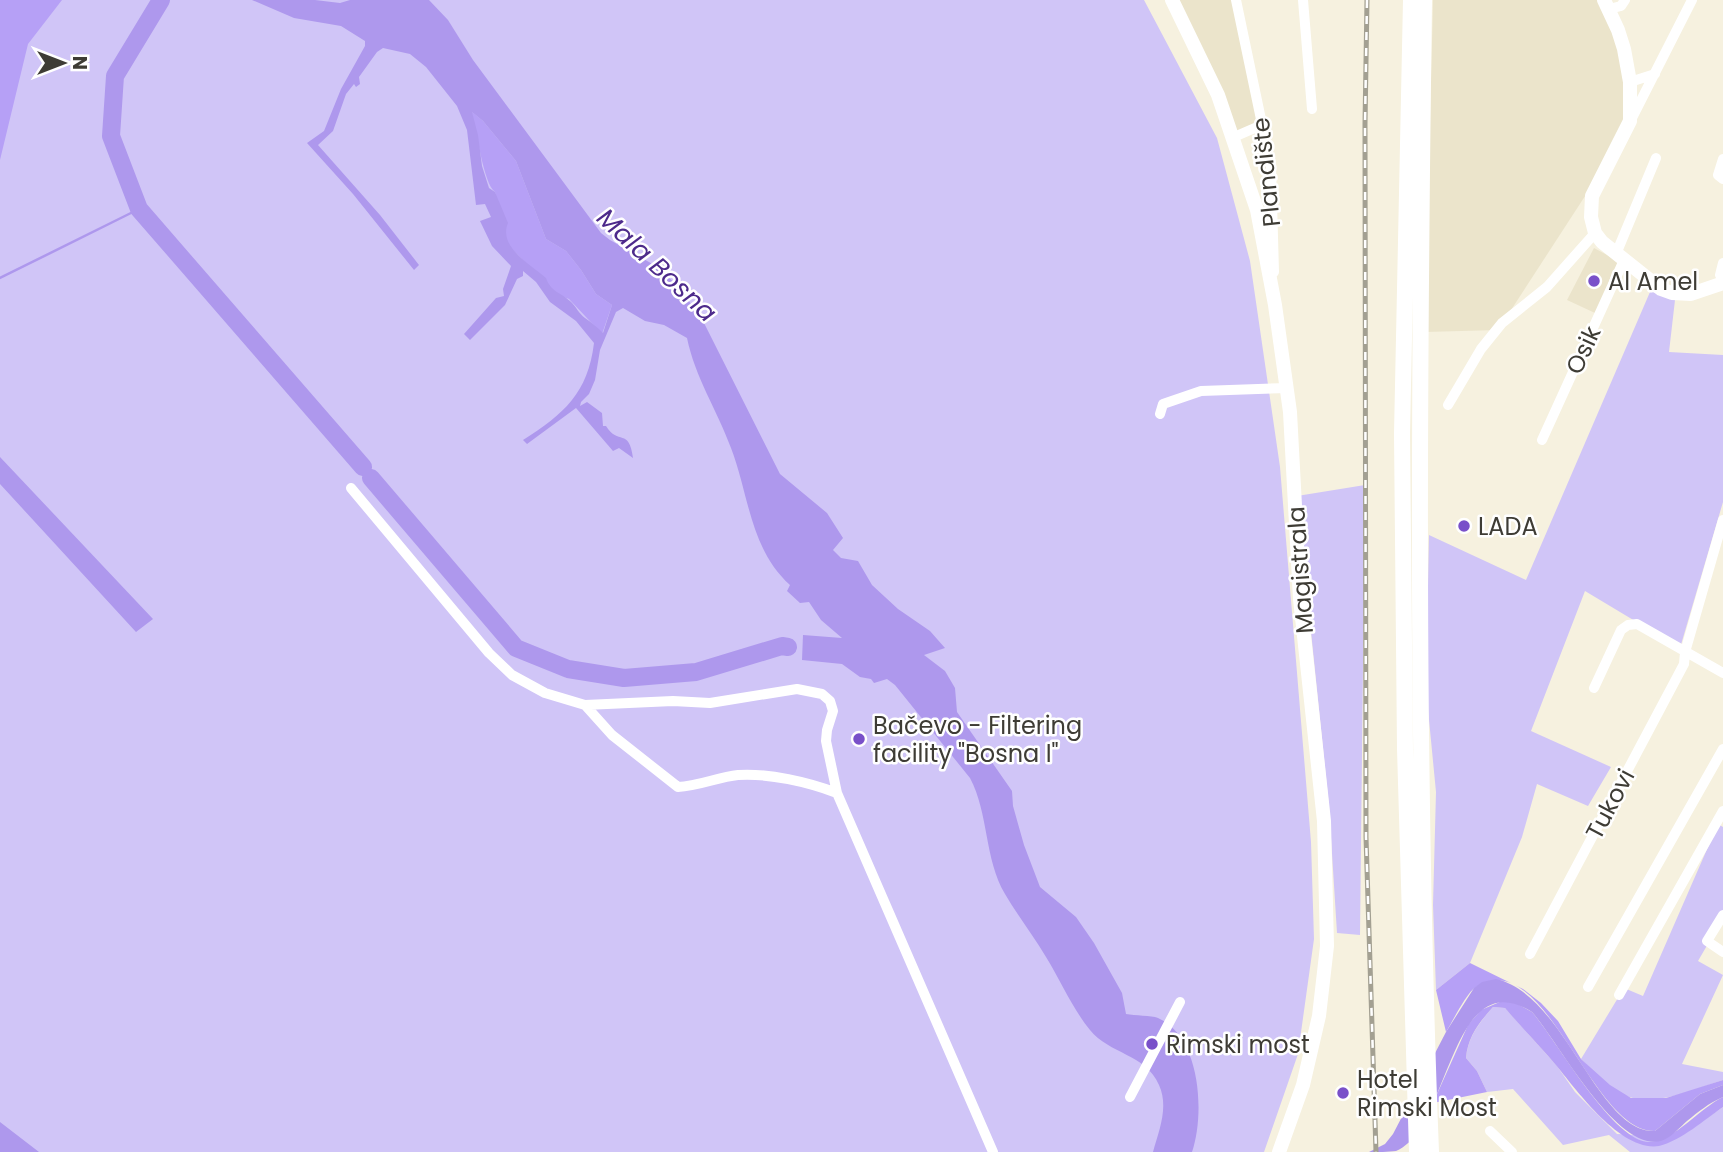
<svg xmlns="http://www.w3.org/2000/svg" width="1723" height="1152" viewBox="0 0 1723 1152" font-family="Poppins,sans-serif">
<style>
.built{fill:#ebe4cb}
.green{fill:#d0c5f7}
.forest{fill:#b6a0f6}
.water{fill:#ae98ed;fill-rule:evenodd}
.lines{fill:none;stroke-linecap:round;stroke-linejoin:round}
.stream{stroke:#ae98ed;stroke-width:2.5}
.river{stroke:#ae98ed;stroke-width:18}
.minor{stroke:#fff;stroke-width:10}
.secondary{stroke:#fff;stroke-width:14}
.trunk{stroke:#fff;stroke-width:16}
.rail-casing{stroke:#a3a092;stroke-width:5}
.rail{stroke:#fff;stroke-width:2.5;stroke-dasharray:8;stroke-linecap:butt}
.poi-dot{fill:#7950c9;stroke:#fff;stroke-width:2.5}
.labels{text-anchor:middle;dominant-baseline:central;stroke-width:5;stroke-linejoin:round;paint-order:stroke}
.street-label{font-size:24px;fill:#3e3c35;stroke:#fff}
.poi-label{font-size:24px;fill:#3e3c35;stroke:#fff;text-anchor:start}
.water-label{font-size:26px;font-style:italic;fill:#4d2a8b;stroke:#fff}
</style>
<rect width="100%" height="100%" fill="#f6f1df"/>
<path class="built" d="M1170 0H1232L1259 123 1228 138 1218 95Z
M1433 0H1602L1615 24 1627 107 1615 150 1498 330 1425 332Z
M1594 248 1620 262 1595 313 1567 300Z"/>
<path class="green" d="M0 0H1144L1217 138 1250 261 1280 467 1311 842 1314 939 1298 1054 1264 1152H0Z
M1653 285 1675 300 1669 352 1723 355V502L1680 648 1585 591 1531 731 1611 767 1588 806 1537 784 1522 837 1470 963 1436 990 1433 905 1436 792 1426 689 1429 535 1526 580Z
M1365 485 1360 935 1337 933 1329 806 1297 496Z
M1718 824 1723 827V918L1698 961 1723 975 1682 1064 1723 1072V1080C1695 1089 1663 1104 1633 1098 1613 1094 1595 1072 1581 1059L1624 988 1643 996Z
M1493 1007 1505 1008 1557 1066 1575 1092 1617 1134 1679 1137 1723 1107V1152H1630L1609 1135 1563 1145 1513 1089 1487 1092 1477 1071 1466 1058C1468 1037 1479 1023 1493 1007Z"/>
<path class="forest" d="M0 0H62L28 44 0 160Z
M471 111 483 121 516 161 546 239 566 251 581 270 596 294 612 305 602 334 569 299 558 295 507 244 495 192C483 183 477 129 471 111Z
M1470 963 1523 989 1541 1003 1558 1021 1581 1059 1610 1085 1631 1098H1666L1723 1080V1085L1700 1094 1655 1131C1591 1133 1545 942 1476 987 1466 993 1453 1021 1446 1032L1436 990Z
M1502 1001 1516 1003 1532 1012C1556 1039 1613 1143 1650 1142 1674 1141 1700 1108 1723 1097V1107C1704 1120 1682 1140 1659 1146 1620 1152 1576 1089 1555 1064 1539 1045 1521 1027 1505 1008L1493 1007C1479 1023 1468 1036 1466 1058L1477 1071 1487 1092 1433 1103 1468 1025 1481 1010Z"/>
<path class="water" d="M252 0H315L340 3 350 0H429L448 20 473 60 601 233 610 240 656 266 679 287 703 321 780 474 827 513 843 538 833 550 841 558 858 561 872 585 898 609 930 631 945 648 924 655 945 671 955 688 957 712 1012 791 1013 806 1024 845 1040 887 1076 917 1094 943 1122 993 1126 1014C1135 1016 1151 1015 1158 1018 1201 1037 1205 1114 1192 1152H1153C1159 1130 1169 1107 1159 1085 1146 1054 1109 1054 1090 1030 1072 1008 1061 981 1046 957 1033 935 1018 916 1005 894 984 858 989 814 970 778L895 685 887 679 874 683 871 679 860 677 842 664 802 660 803 635 842 638 821 620 809 602 800 603 787 591 790 585C750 549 749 495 731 448 717 410 695 377 687 338L664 325 645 321 623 308 616 312 600 350 595 380 589 394 581 402 580 406 587 402 602 413 603 426H606C618 446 629 427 633 458L619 448 613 451 576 408 527 444 523 440C564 414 588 393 594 343L576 321 550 302 536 282 523 271V276L517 279 505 305 470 340 464 334 496 298 504 296 503 289 511 266 492 246 480 221 491 217 485 204 476 205 467 130 457 106 426 67 410 54 383 48 377 52 359 77 360 84 356 87 354 84 346 94 333 131 318 145 380 215 419 265 414 270 353 194 307 143 324 131 341 89 365 46V41L341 26 294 18ZM472 112 483 121 516 161 546 239 566 251 581 270 596 294 612 305 603 333C597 327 592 323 585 318 579 314 576 306 570 301 560 292 551 292 546 278 530 264 498 247 508 223L495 192 489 188 482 166 478 135Z
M0 457 153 619 136 632 0 484Z
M1496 979C1565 994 1598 1134 1655 1131L1700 1094 1723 1085V1097C1709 1103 1698 1112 1687 1121 1679 1128 1671 1138 1661 1141 1616 1152 1558 1041 1532 1012 1450 960 1450 1130 1396 1151 1389 1152 1377 1152 1369 1152L1385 1144 1393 1134 1446 1032 1474 988 1482 982Z
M0 1122 39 1152H0Z"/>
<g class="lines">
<path class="stream" d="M0 278 139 209"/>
<path class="river" d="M161 0 115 76 111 136 139 209 363 467
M371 478 516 648 568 669 624 678 696 672 782 646 788 647"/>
<path class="minor" d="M1236 0 1271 167 1274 272
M1303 0 1312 109
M1609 9 1621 6 1625 0
M1630 82 1655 74
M1632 118 1692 0
M1234 137 1264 124
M1723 159 1718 175 1723 179
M1616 254 1656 158
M1723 263 1720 275 1723 280
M1448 405 1481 349 1502 323 1547 287 1595 233
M1160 414 1163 404 1201 391 1287 388
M1542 440 1624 260
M351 488 489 653 512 675 545 693 585 705 673 701 710 703 797 689 822 694 830 701 833 711 827 730 826 741 837 793 993 1152
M1594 688 1621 630 1628 625 1637 624 1723 673
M585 705 612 735 678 787C699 786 718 777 738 775 769 773 808 782 837 793
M1723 915 1707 941 1723 952
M1530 954 1684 664 1685 652 1723 520
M1588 987 1723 749
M1619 995 1723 811
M1130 1097 1180 1002
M1490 1131 1512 1152"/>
<path class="secondary" d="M1172 0 1218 95 1257 210 1275 305 1290 412 1300 599 1324 821 1327 946 1319 1016 1303 1085 1279 1152
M1604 0 1618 30 1624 49 1630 82V121L1592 196 1591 217 1595 233 1602 242 1661 289 1672 293 1691 294 1723 283"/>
<path class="trunk" d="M1411 0 1402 434 1405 749 1417 1152
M1424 0C1419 384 1416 768 1431 1152"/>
<defs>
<path id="rail" d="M1367 0 1365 124 1366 837 1376 1152"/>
</defs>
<use href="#rail" class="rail-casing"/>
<use href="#rail" class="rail"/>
</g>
<g class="poi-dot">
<circle cx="1594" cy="281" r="7"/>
<circle cx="1464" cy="526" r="7"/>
<circle cx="859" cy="739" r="7"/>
<circle cx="1152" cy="1044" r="7"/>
<circle cx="1343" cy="1093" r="7"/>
</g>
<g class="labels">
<g class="street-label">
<text transform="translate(1266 172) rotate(-96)">Plandište</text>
<text transform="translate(1583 350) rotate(-65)">Osik</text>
<text transform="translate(1300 570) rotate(-94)">Magistrala</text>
<text transform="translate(1610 804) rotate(-62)">Tukovi</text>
</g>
<g class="poi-label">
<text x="1608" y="281">Al Amel</text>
<text x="1478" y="526">LADA</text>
<text x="873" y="725">Bačevo - Filtering<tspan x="873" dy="28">facility "Bosna I"</tspan></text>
<text x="1166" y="1044">Rimski most</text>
<text x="1357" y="1079">Hotel<tspan x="1357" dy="28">Rimski Most</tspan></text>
</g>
<g class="water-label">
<text transform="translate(657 265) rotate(43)">Mala Bosna</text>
</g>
</g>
<g transform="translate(63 63) rotate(90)" stroke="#ffffff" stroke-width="5" paint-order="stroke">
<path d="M0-5L12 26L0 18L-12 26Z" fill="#3e3c35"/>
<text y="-10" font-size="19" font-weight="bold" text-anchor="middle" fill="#3e3c35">N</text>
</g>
</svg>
